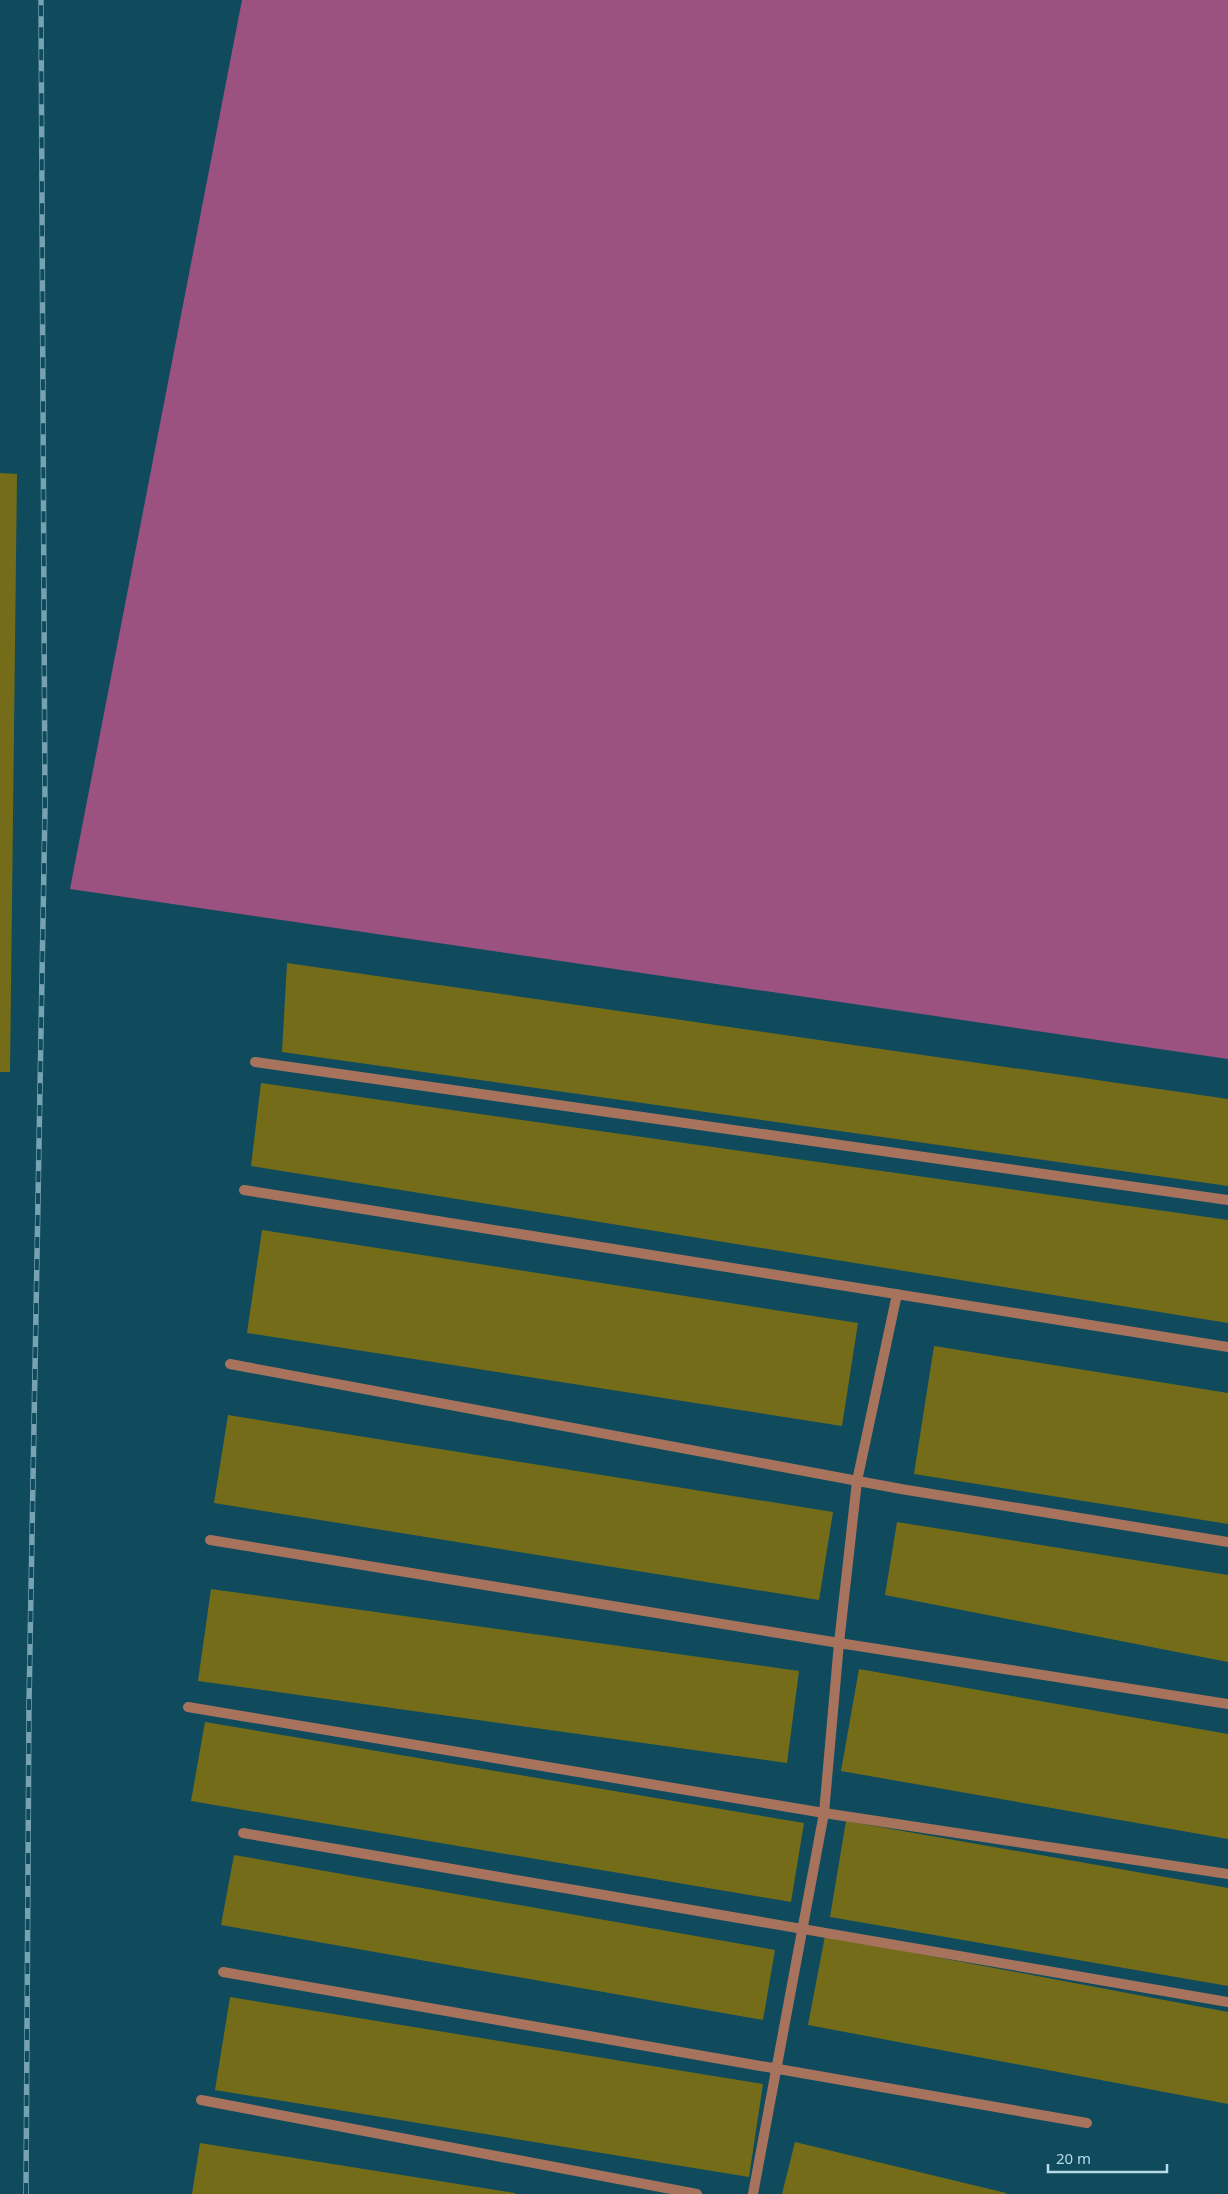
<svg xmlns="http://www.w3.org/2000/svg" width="1228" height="2194" viewBox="0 0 1228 2194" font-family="'Noto Sans',sans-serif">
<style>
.green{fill:#9c5281}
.building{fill:#746c19}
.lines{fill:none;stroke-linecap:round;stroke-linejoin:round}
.lane{stroke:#a8735d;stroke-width:10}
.rail-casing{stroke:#76a2b2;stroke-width:5.5}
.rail{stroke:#0f4b5d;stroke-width:4;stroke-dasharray:11;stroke-linecap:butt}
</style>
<rect width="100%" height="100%" fill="#0f4b5d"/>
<path class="green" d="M242 0H1228V1059L70 889Z"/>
<path class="building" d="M0 473 17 474 10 1072H0Z
M287 963 1228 1099V1186L282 1052Z
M261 1083 1228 1220V1323L251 1166Z
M262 1230 858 1323 842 1426 247 1333Z
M934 1346 1228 1393V1524L914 1474Z
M228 1415 833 1512 819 1600 214 1503Z
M897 1522 1228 1575V1662L885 1595Z
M211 1589 799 1671 787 1763 198 1681Z
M859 1669 1228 1734V1839L841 1771Z
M205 1722 804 1823 791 1902 191 1801Z
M846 1821 1228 1888V1986L830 1917Z
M234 1855 775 1950 763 2020 221 1925Z
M825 1936 1228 2012V2104L808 2025Z
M230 1997 763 2084 749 2177 215 2090Z
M795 2142 1006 2193V2194H782Z
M200 2143 515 2193V2194H192Z"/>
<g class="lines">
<path class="lane" d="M255 1062 1228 1200
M244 1190 1228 1347
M230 1364 901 1489 1228 1542
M210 1540 839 1643 1228 1704
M188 1707 824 1813 1228 1874
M243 1833 1228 2002
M223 1972 1087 2123
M201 2100 697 2194
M753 2194 824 1813 839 1643 857 1481 897 1294"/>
<defs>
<path id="rail" d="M26 2194 29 1704 45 809 41 0"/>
</defs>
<use href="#rail" class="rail-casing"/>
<use href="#rail" class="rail"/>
</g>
<path d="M1048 2164v8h119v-8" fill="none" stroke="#b8dae8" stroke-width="2.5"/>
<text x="1056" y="2164" font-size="15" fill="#b8dae8" stroke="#0f4b5d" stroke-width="4" paint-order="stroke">20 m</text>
</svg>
